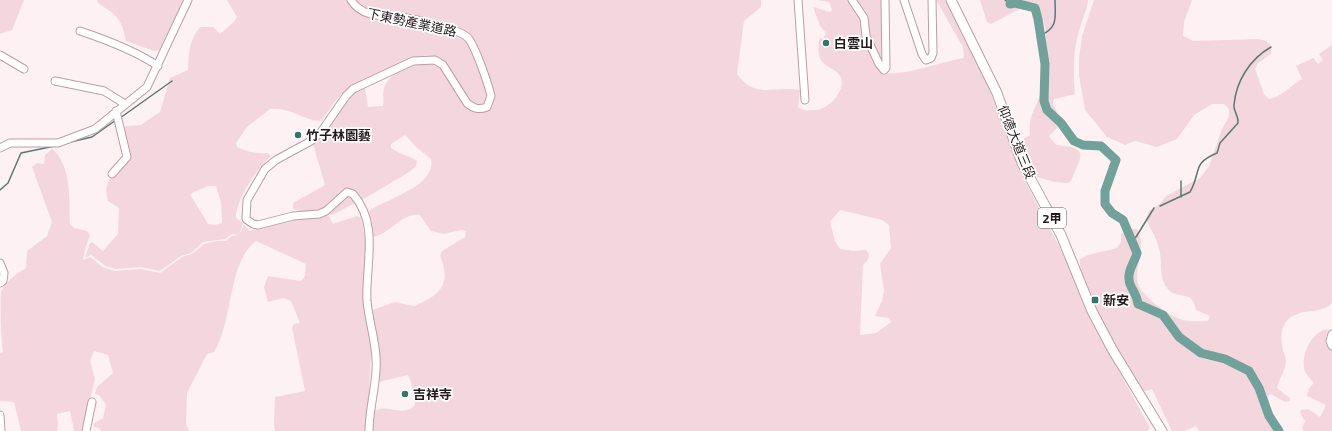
<svg xmlns="http://www.w3.org/2000/svg" width="1332" height="431" viewBox="0 0 1332 431" font-family="'Exo 2','Noto Sans TC',sans-serif">
<style>
.green{fill:#f4d7de;fill-rule:evenodd}
.lines{fill:none;stroke-linecap:round;stroke-linejoin:round}
.stream{stroke:#5a7974;stroke-width:1.5}
.river{stroke:#71a299;stroke-width:9}
.minor-casing{stroke:#bb9ea5;stroke-width:9}
.major-casing{stroke:#bb9ea5;stroke-width:11}
.minor{stroke:#fff;stroke-width:7}
.major{stroke:#fff;stroke-width:9}
.poi-dot{fill:#31766b;stroke:#fff;stroke-width:1.5}
.labels{text-anchor:middle;dominant-baseline:central;stroke-width:3.5;stroke-linejoin:round;paint-order:stroke}
.shield{fill:#fff;stroke:#665e60;stroke-width:1}
.shield-label{font-size:12px;font-weight:bold;fill:#24191c}
.street-label{font-size:13px;fill:#24191c;stroke:#fff}
.poi-label{font-size:13px;font-weight:bold;fill:#24191c;stroke:#fff;text-anchor:start}
</style>
<rect width="100%" height="100%" fill="#fdf1f4"/>
<path class="green" d="M0 0H24L12 30 0 34Z
M97 0H185L160 50 154 51 126 41C121 17 117 16 98 3Z
M227 0H349L359 12 383 20 398 19 462 36 468 41 490 98 486 105 475 107 469 102C463 91 450 64 440 59 420 48 402 66 385 73 370 79 357 81 344 92 335 99 328 112 321 121 303 121 291 107 270 109L247 127 236 143 237 147C247 152 258 154 268 153L271 157C258 165 235 202 236 218L243 223 239 235 244 225 250 231 266 225 322 214 329 216 333 224 357 216 361 218 365 239 371 353 367 431H275L274 424 275 397 305 391 292 328 294 324 300 323 291 301 283 298 268 302 264 287 268 276 301 281 305 276 306 264 256 241C227 263 234 320 214 352L207 354 187 393 186 424 189 431H101L99 428 94 427 93 424 103 418 106 405 99 395 95 394 97 387 113 373 108 355 94 351 90 361 95 379 91 395 87 431H74L70 411 57 414 58 423 57 431H21L14 402 0 401V353L3 352C1 341 0 301 1 292 6 281 16 274 26 268L27 251 47 236 52 222 32 167 37 163 44 164 45 155 52 149C72 165 69 201 70 224L74 228 87 231 90 235 85 249 83 260 90 257 104 268 115 271 141 269 160 273 182 257 192 254 204 244 217 241H226L232 236 239 235 232 234 225 239 203 242 191 253 181 256 160 271 141 267 115 269 106 266 91 255 85 258 90 243 92 242 103 251 118 234 119 208 108 201C102 179 115 174 129 158L123 130 126 126 141 125 160 112 170 78 188 70C189 54 189 38 201 27H213L220 34 233 23 237 17ZM208 186H216L221 202 222 223 215 225 208 224 191 196 192 193Z
M353 0H761V7L744 21 737 74C756 100 773 85 800 90L798 107C803 112 810 110 816 110 828 110 848 89 840 76 836 69 825 67 821 60 817 54 819 45 819 38L823 39 826 33 820 26 813 7 830 12 832 10 829 2 817 0H881L882 72C900 78 943 61 964 58L963 47 936 0H947L981 68 1024 179 1074 275 1096 329 1150 428 1148 431H373V415L375 411C388 403 403 418 415 405L411 382 408 375 379 382 373 310 395 302 414 306C440 296 452 284 440 256L442 251 465 237 466 231 461 230 444 234 431 231 420 215C401 212 390 235 372 237L367 214 369 211C386 199 437 186 431 159L416 147 405 135 391 144V148C398 154 412 156 417 161L416 166 411 171 367 197 332 215C320 210 306 214 293 209V203L325 185 313 144 348 97 362 87 365 88 368 107 383 106C384 100 382 90 385 85 393 69 426 55 441 67 454 77 466 97 477 110L493 101 464 32 362 9ZM840 210 882 220 889 225 891 248 880 264 884 291 882 301 875 316 889 318 891 322 876 333 860 335 863 265 868 260 869 254 866 250 854 251 840 249 835 241 830 222Z
M980 0H1088C1087 10 1082 20 1079 31 1073 51 1073 73 1075 94L1054 99 1053 104 1061 121V124L1049 136 1056 145C1090 148 1082 154 1071 181L1068 183 1055 182 1037 177 1022 144V140L1030 135C1028 115 1035 111 1040 94 1046 76 1050 30 1041 14 1039 11 1036 8 1034 5L1025 6 991 24 987 22Z
M1094 0H1192L1184 22 1183 36 1193 41 1259 39C1268 41 1273 44 1271 54L1258 63 1255 69 1264 94 1269 99C1282 97 1291 85 1302 79L1296 66 1313 58 1318 64 1323 60 1319 54 1332 45V303C1323 312 1312 310 1300 313 1282 318 1279 332 1283 350 1284 354 1286 357 1286 362 1285 371 1279 379 1277 388L1290 398V401L1285 402 1271 394 1268 396 1269 404 1282 431H1199L1196 426 1185 431H1172L1152 389 1143 392C1130 371 1076 281 1080 259L1088 255 1117 248 1121 242V234L1132 229H1137C1147 245 1134 267 1138 284 1141 296 1171 317 1183 320 1190 322 1200 321 1208 321L1210 316 1196 310C1193 288 1176 301 1167 288 1158 276 1163 262 1159 249 1157 239 1151 229 1146 220L1149 211 1160 204 1166 196 1200 178 1209 166 1222 129 1229 117V109L1224 104H1212L1194 115 1177 139 1157 147 1135 141 1125 145 1107 137 1085 110 1079 76V58L1082 36Z
M1326 329 1328 331C1326 337 1324 342 1328 348L1332 346V431H1304L1302 429 1305 421 1300 413 1301 410 1308 409 1320 417 1326 405 1307 396 1309 388 1314 383C1311 379 1304 373 1304 368 1302 352 1311 334 1326 329Z"/>
<g class="lines">
<path class="stream" d="M1005 0 1010 4
M1039 36C1059 28 1055 17 1055 0
M120 118 172 81
M66 143 92 137 116 120
M0 190 8 183 21 153 55 146
M1181 197V181
M1160 206 1190 192C1202 171 1191 164 1217 153L1220 143 1238 123C1239 116 1233 111 1234 105 1236 81 1250 59 1271 47
M1130 239 1136 237 1154 208"/>
<path class="river" d="M1010 4 1015 3 1035 8 1038 19 1045 64 1044 101 1047 110 1061 123 1074 141 1083 145 1101 146 1116 160 1105 191V204L1112 213 1123 220 1137 253C1134 264 1126 272 1130 284 1133 292 1137 295 1138 304L1163 315 1179 337 1201 353 1225 359 1249 371 1259 388 1269 416 1279 431"/>
<defs>
<path id="minor" d="M351 0C361 16 379 16 397 17 412 18 460 28 469 39 476 49 488 83 491 96L487 107C479 110 474 109 467 103L443 65 435 60 413 61 353 89 346 96 321 132 311 141 276 160 265 169 247 200 246 219 253 224 258 225 293 216 319 214 326 211 347 192 353 194C380 225 365 265 367 301 369 324 378 347 376 370 375 391 369 411 369 431
M798 0 805 100
M852 0 864 18 866 36 879 64 884 70 886 68 885 0
M904 0 922 54 926 60 931 58 933 53 932 0
M80 31C107 40 134 50 158 66
M0 55 24 69
M55 81 104 91 125 104
M0 148 10 143H58L95 129 147 87 188 0
M112 174 127 157 116 111
M0 263 4 273 3 281 0 283
M1332 334 1330 341 1332 346
M0 415 1 431
M86 431 92 402"/>
<path id="major" d="M951 0 997 93 1022 163 1061 235 1092 311 1112 349 1162 431"/>
</defs>
<use href="#minor" class="minor-casing"/>
<use href="#major" class="major-casing"/>
<use href="#minor" class="minor"/>
<use href="#major" class="major"/>
</g>
<g class="poi-dot">
<circle cx="826" cy="43" r="4"/>
<circle cx="298" cy="135" r="4"/>
<rect x="1091" y="296" width="8" height="8" rx="2"/>
<circle cx="405" cy="394" r="4"/>
</g>
<g class="labels">
<rect class="shield" x="1038" y="208" width="28" height="20" rx="3"/>
<g class="shield-label">
<text x="1052" y="218">2甲</text>
</g>
<g class="street-label">
<text transform="translate(412 22) rotate(12)">下東勢產業道路</text>
<text transform="translate(1017 142) rotate(68)">仰德大道三段</text>
</g>
<g class="poi-label">
<text x="834" y="43">白雲山</text>
<text x="306" y="135">竹子林園藝</text>
<text x="1103" y="300">新安</text>
<text x="413" y="394">吉祥寺</text>
</g>
</g>
</svg>
